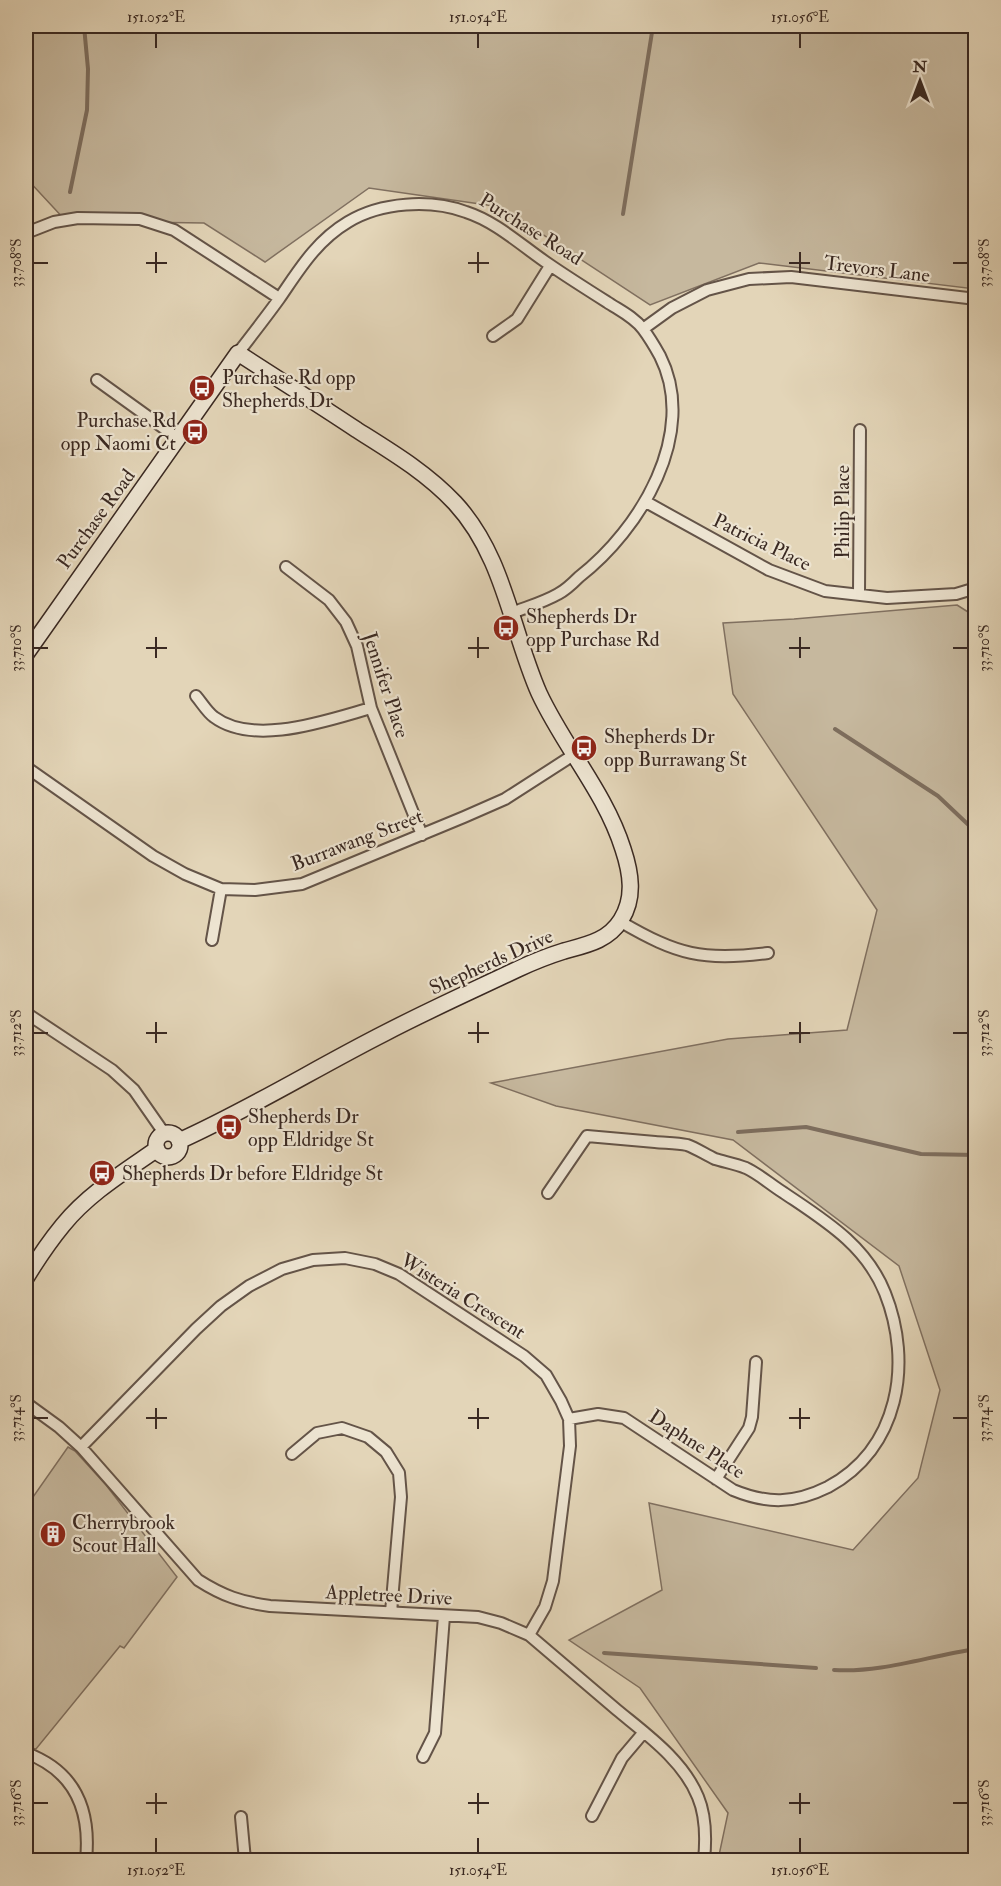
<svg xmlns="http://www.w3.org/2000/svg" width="1001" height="1886" viewBox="0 0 1001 1886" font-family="'IM FELL Double Pica',serif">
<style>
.green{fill:#c6b89e;stroke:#807060;stroke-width:1.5}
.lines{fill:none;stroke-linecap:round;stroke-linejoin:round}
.stream{stroke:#7d6d5d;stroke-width:4}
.street-casing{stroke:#645448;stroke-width:14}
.secondary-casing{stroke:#3a2922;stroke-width:18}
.street{stroke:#ede4d1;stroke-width:10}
.secondary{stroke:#ede4d1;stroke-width:15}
.ticks{fill:none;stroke:#3a2922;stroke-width:2}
.labels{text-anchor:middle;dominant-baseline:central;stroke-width:4.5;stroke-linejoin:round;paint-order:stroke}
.street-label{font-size:20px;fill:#3a2922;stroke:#ede4d1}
.poi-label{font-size:20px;fill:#3a2922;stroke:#ede4d1;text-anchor:start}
.neatline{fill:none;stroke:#3a2922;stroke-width:2}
.ticks-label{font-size:15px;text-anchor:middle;fill:#3a2922}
</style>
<rect width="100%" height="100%" fill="#e3d5b8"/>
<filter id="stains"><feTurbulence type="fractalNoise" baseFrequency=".00333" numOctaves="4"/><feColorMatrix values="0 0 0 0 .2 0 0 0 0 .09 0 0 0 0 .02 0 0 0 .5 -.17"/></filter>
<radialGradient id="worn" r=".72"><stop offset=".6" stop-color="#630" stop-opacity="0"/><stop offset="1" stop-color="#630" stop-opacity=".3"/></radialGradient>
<path class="green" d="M26 26H975V289L759 263 650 305 501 207 369 188 265 262 204 223 66 221 26 178Z
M957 605 976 617 975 1860H718L728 1813 640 1688 569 1640 662 1590 649 1503 853 1550 918 1478 940 1390 899 1266 733 1140 556 1106 491 1083 728 1039 847 1030 877 910 733 694 723 623 794 619Z
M68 1447 75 1451 106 1485 177 1577 124 1648 120 1646 36 1749 26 1747V1507Z"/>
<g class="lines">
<path class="stream" d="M70 192 87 110 88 69 84 26
M623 214 653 26
M835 729 938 796 976 832
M738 1132 806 1127 921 1154 976 1155
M604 1653 816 1668
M834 1670C882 1673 928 1656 976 1649"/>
<defs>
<path id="street" d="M26 233 54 222 78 218 140 219 174 230 279 298
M643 329 672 308 707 290 749 279 791 277 976 299
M493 336 517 319 550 266
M238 353C252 335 266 317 279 299 299 270 316 241 348 222 381 202 430 199 466 212 497 222 523 247 550 265 569 278 588 290 607 302 619 310 634 317 643 329 649 337 655 347 660 356 699 433 640 530 579 577 573 583 566 590 558 594 544 602 527 607 512 613
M97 380 179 439
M646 502 769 570 825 591 887 598 956 594 976 588
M286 567 329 600 346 622 357 646 371 708 422 835
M859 595 860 430
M196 696C202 703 207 712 214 717 254 747 328 720 371 708
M26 767 153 856 185 874 221 889 255 890 302 884 464 817 505 799 575 754
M621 922C678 955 702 961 768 953
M212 940 221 889
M26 1013 112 1070 134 1090 164 1133
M548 1193 587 1136C610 1138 632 1140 655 1142 665 1143 677 1143 687 1145 696 1148 706 1155 715 1159 725 1162 736 1164 746 1168 759 1174 771 1185 784 1193 824 1220 866 1245 885 1293 913 1363 899 1449 828 1487 794 1504 767 1504 733 1490L624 1418 598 1414 569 1419
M26 1403 59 1427 81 1447 198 1580C223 1596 241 1602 270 1606L478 1617 501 1623 529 1635C558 1660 588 1685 617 1710 646 1734 683 1760 698 1797 706 1816 706 1840 704 1860
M81 1447 196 1329 221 1306 249 1286 282 1269 313 1260 345 1258 375 1264 399 1274 524 1356 546 1375 561 1401 569 1419 570 1446 553 1581 545 1607 529 1635
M292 1454 317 1433 342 1428 368 1437 386 1452 399 1473 401 1497 391 1612
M716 1479 749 1428 752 1417 756 1362
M26 1753C75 1771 91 1810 86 1860
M423 1757 435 1733 444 1616
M592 1816 622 1758 644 1732
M241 1817 245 1860"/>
<path id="secondary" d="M26 654 238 353C278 379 318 404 357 430 392 452 427 473 455 503 504 556 511 629 539 693 564 747 605 792 623 849 631 873 635 898 621 920 608 941 586 945 564 951 548 956 533 962 518 969 474 990 429 1010 385 1033 316 1068 250 1109 179 1141
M156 1145a12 12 0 1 1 24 0a12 12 0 1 1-24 0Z
M26 1278C37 1260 49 1242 63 1225 88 1194 124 1172 157 1149"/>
</defs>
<use href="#street" class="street-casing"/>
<use href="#secondary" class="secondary-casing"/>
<use href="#street" class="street"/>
<use href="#secondary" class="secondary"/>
</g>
<path class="ticks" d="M156 33V48M478 33V48M800 33V48M156 252V273M478 252V273M800 252V273M33 263H48M146 263H167M468 263H489M789 263H810M953 263H968M156 637V658M478 637V658M800 637V658M33 648H48M146 648H167M468 648H489M789 648H810M953 648H968M156 1022V1043M478 1022V1043M800 1022V1043M33 1033H48M146 1033H167M468 1033H489M789 1033H810M953 1033H968M156 1408V1429M478 1408V1429M800 1408V1429M33 1418H48M146 1418H167M468 1418H489M789 1418H810M953 1418H968M156 1793V1814M478 1793V1814M800 1793V1814M33 1803H48M146 1803H167M468 1803H489M789 1803H810M953 1803H968M156 1838V1853M478 1838V1853M800 1838V1853"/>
<defs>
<symbol id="bus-disc" viewBox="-11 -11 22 22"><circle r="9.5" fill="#8f2418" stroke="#ede4d1"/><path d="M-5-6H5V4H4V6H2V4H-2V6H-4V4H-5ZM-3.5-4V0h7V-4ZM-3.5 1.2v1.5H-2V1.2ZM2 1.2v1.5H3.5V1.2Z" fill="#fff"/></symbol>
<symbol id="building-disc" viewBox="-11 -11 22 22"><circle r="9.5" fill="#8f2418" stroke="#ede4d1"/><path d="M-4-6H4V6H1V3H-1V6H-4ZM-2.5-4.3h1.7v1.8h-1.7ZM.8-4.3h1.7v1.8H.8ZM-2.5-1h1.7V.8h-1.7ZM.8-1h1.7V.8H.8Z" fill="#fff"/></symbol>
</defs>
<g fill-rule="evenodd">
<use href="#bus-disc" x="187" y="373" width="30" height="30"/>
<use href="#bus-disc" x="180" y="417" width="30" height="30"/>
<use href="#bus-disc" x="491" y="613" width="30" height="30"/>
<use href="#bus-disc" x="569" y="733" width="30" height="30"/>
<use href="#bus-disc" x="214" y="1112" width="30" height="30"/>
<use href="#bus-disc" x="87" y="1158" width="30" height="30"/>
<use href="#building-disc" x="38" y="1519" width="30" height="30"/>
</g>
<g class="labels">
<g class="street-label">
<text transform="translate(531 229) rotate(32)">Purchase Road</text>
<text transform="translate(877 269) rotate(7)">Trevors Lane</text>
<text transform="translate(842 512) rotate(-90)">Philip Place</text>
<text transform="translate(96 519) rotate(-54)">Purchase Road</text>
<text transform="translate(762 542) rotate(26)">Patricia Place</text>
<text transform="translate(386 685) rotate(72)">Jennifer Place</text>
<text transform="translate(357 840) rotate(-21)">Burrawang Street</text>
<text transform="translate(491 962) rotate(-24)">Shepherds Drive</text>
<text transform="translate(463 1296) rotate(32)">Wisteria Crescent</text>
<text transform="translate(697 1444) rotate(33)">Daphne Place</text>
<text transform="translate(389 1595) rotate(3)">Appletree Drive</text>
</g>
<g class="poi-label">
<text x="222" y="377">Purchase Rd opp<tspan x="222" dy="23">Shepherds Dr</tspan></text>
<text x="176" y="420" text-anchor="end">Purchase Rd<tspan x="176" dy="23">opp Naomi Ct</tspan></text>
<text x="526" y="616">Shepherds Dr<tspan x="526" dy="23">opp Purchase Rd</tspan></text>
<text x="604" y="736">Shepherds Dr<tspan x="604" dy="23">opp Burrawang St</tspan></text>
<text x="248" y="1116">Shepherds Dr<tspan x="248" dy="23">opp Eldridge St</tspan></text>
<text x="122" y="1173">Shepherds Dr before Eldridge St</text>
<text x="72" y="1522">Cherrybrook<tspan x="72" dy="23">Scout Hall</tspan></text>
</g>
</g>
<rect width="1001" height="1886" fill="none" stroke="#e3d5b8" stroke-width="66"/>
<g transform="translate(920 81)" stroke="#ede4d1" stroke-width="4.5" paint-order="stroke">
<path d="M0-4.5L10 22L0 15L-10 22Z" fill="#3a2922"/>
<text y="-9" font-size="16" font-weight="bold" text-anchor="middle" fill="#3a2922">N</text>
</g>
<rect x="33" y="33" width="935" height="1820" class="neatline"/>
<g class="ticks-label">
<text x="156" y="22">151.052°E</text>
<text x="478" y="22">151.054°E</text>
<text x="800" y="22">151.056°E</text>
<text transform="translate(16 263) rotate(-90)" y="5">33.708°S</text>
<text transform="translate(984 263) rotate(-90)" y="5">33.708°S</text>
<text transform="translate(16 648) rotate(-90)" y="5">33.710°S</text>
<text transform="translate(984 648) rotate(-90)" y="5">33.710°S</text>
<text transform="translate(16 1033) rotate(-90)" y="5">33.712°S</text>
<text transform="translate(984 1033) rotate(-90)" y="5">33.712°S</text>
<text transform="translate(16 1418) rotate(-90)" y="5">33.714°S</text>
<text transform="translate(984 1418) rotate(-90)" y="5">33.714°S</text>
<text transform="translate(16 1803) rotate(-90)" y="5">33.716°S</text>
<text transform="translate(984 1803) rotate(-90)" y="5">33.716°S</text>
<text x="156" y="1875">151.052°E</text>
<text x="478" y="1875">151.054°E</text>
<text x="800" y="1875">151.056°E</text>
</g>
<rect width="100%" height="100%" filter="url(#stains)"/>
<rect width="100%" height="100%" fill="url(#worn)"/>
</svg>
